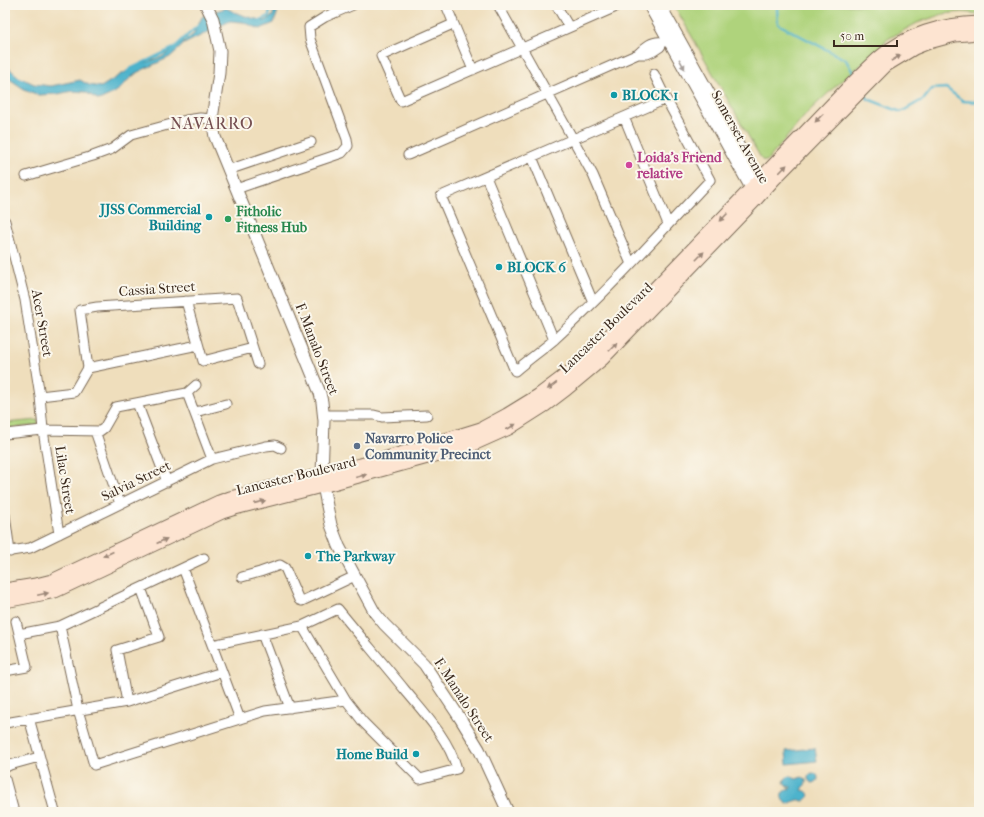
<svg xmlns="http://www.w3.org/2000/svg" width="984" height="817" viewBox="0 0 984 817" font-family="'IM FELL French Canon',serif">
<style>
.green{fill:#afd37c;stroke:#757e4d}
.water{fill:#4eb3cc;stroke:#446e75}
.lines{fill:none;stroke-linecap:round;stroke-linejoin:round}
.stream{stroke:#4eb3cc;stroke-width:2.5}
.minor-casing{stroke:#7a6955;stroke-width:11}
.tertiary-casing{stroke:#7a6955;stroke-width:13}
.secondary-casing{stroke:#7a6955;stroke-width:15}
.minor{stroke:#fff;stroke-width:9}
.tertiary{stroke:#fff;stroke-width:11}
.secondary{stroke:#fde4d1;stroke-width:13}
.oneway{fill:#9c8778}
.oneway2{fill:#a79f9a}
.culture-dot{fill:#0f9aa8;stroke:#fbf7ec;stroke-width:1.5}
.hotel-dot{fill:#d1479c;stroke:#fbf7ec;stroke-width:1.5}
.leisure-dot{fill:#2e9e5b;stroke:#fbf7ec;stroke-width:1.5}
.service-dot{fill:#5c6f8a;stroke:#fbf7ec;stroke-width:1.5}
.labels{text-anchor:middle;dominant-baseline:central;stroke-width:4;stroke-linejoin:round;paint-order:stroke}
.culture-label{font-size:14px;font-weight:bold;fill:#0d838f;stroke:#fbf7ec;text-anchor:start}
.street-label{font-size:14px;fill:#3b2a1e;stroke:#fbf7ec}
.hotel-label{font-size:14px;font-weight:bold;fill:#b23c85;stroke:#fbf7ec;text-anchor:start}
.leisure-label{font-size:14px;font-weight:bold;fill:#27864d;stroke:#fbf7ec;text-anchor:start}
.service-label{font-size:14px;font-weight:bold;fill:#4e5e75;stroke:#fbf7ec;text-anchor:start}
.quarter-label{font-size:16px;letter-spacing:1px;fill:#754f51;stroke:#fbf7ec}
</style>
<rect width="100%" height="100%" fill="#fbf7ec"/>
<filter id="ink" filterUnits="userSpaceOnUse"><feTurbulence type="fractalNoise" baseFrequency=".025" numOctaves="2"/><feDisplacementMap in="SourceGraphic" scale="8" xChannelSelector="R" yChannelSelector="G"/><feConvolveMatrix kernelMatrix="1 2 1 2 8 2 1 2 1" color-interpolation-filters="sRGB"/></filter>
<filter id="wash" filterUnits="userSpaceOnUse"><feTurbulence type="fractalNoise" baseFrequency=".012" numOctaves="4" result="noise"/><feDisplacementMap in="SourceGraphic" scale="16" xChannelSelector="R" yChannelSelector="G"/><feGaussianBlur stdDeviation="0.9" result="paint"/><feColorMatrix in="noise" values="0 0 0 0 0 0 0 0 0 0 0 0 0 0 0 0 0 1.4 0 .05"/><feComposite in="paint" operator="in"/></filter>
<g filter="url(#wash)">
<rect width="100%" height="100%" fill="#efdebc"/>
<path class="green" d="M674 5H979V14L962 12 943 14 917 23 888 39 860 66 840 82 808 112 767 161 762 160Z
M38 420V425L5 429V423Z"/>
<path class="water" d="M274 5H278L277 14 274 23 260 29 243 22 230 21 184 44 170 57 138 72 128 80 121 88 114 93 99 100 85 92 72 91 58 94 38 95 24 89 5 76V65L19 77 34 84 51 86 80 80 89 85 101 87 120 75 136 66 162 57 193 35 202 17 206 14 226 8C239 15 251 18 265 21L273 16Z
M815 748 817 761 787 764 786 751Z
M808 778a5 5 0 1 1 10 0a5 5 0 1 1-10 0Z
M789 776H791L796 779 802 777 806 780V783L802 790C807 791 810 793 808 798 802 804 802 799 797 800 793 801 791 803 788 804 783 802 781 799 782 793L786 790 791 788V787L787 786 784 782 785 779Z"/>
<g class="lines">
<path class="stream" d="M778 5 777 9 778 24 846 60 855 76
M258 21 269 16 270 5
M127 72 130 69 174 48 190 33 199 25
M864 92 868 99 901 112 924 99 932 89 946 88 963 101 979 102"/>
</g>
</g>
<g filter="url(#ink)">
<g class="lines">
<defs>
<path id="minor" d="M446 5 473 70
M498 5 593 175 631 264
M556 5 569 27
M453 24 381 56 401 101 614 8
M638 54C645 47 652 40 663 42
M654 74 666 99 710 180C659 234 610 289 555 339 542 350 528 360 515 371L441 196 666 99
M624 117 668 224
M408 155 638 54H647L654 51 660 47 663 42 674 36
M532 157 593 302
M228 170 311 142
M26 176 56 167 93 156 112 149 131 135 186 120 200 118 212 119
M486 177 554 340
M236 189 342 153 348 146 347 139 310 39 309 27 325 17 353 5
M5 221 25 300 40 396 43 430 59 534
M186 301 203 361 253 348
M88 368 80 310 97 307 237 298 258 364
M187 393 212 459
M40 396 74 392 88 368 198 345
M137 403 167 482
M195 412 226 404
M323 415H374L382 417 427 415
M95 431 120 504
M5 434 43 430 100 431 104 428 116 407 187 393 196 385
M5 515 10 552
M5 552 30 548 212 459 266 446 275 445 281 448
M183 568 240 719
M242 577 260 572 280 565 285 568 299 600 302 601 355 576
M60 626 78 710 94 765 265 711 346 700
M19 634 60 626 204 558
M262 634 290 708
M212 645 302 626 338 609C360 636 383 663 405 690 424 713 449 739 457 769L420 779 363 722 346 700 302 626
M5 671 27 667 16 621
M127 702 117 650 159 637 141 588
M29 718 55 812
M5 723 127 702 222 672
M5 768 6 767 10 765 39 757
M5 779 14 812"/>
<path id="tertiary" d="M206 5 213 19 220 51 219 73 212 119 215 137 320 393 322 402 324 421 322 474 323 485 327 506 331 525 339 546 355 576 375 613 384 624 424 664 460 718 479 749 508 812
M649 5 755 195
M660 5 758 181 757 189"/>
<path id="secondary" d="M5 590 36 585 52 581 219 502 230 498 384 459 481 429 507 415 538 396 574 369 592 354 846 90C857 79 868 68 879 58 906 34 944 24 979 23
M5 601 46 593 55 591 222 512 235 508 337 482 453 450 471 445 509 428 545 405 566 389 602 359 757 198 774 179 886 65 914 48 929 42 955 35 979 33"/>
</defs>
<use href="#minor" class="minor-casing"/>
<use href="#tertiary" class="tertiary-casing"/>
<use href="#secondary" class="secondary-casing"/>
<use href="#minor" class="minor"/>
<use href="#tertiary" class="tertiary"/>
<use href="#secondary" class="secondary"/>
</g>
<defs><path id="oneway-solid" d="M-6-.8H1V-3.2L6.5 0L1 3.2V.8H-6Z"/></defs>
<g class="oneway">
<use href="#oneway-solid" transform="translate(896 58) rotate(-31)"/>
<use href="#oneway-solid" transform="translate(819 118) rotate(134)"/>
<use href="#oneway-solid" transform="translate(783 169) rotate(-46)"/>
<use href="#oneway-solid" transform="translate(724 217) rotate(134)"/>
<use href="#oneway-solid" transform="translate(700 256) rotate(-46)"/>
<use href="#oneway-solid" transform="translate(613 347) rotate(-46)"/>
<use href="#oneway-solid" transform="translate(552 386) rotate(144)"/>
<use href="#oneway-solid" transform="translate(511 427) rotate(-30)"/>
<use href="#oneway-solid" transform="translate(361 476) rotate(-15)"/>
<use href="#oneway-solid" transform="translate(260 502) rotate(-14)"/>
<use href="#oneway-solid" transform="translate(162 541) rotate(-25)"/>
<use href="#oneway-solid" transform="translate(108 554) rotate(155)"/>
<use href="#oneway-solid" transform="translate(43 594) rotate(-12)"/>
</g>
<use class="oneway2" href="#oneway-solid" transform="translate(682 64) rotate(61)"/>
</g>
<g class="culture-dot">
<circle cx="614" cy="95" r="4"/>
<circle cx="209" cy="217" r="4"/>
<circle cx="499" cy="267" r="4"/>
<circle cx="308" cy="556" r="4"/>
<circle cx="416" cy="754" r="4"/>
</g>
<circle class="hotel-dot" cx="629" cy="165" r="4"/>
<circle class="leisure-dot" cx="228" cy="219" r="4"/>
<circle class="service-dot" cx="357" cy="446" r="4"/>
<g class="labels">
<g class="culture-label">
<text x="622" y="95">BLOCK 1</text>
<text x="201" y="209" text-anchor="end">JJSS Commercial<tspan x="201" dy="16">Building</tspan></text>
<text x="507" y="267">BLOCK 6</text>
<text x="316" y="556">The Parkway</text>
<text x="408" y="754" text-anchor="end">Home Build</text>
</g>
<g class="street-label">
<text transform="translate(740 137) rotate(61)">Somerset Avenue</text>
<text transform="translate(157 289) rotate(-4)">Cassia Street</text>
<text transform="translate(42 323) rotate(80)">Acer Street</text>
<text transform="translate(606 328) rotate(-44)">Lancaster Boulevard</text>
<text transform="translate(317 349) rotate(69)">F. Manalo Street</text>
<text transform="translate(296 476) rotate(-14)">Lancaster Boulevard</text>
<text transform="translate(65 480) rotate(81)">Lilac Street</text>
<text transform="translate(136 481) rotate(-26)">Salvia Street</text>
<text transform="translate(464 700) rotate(57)">F. Manalo Street</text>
</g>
<g class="hotel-label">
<text x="637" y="157">Loida’s Friend<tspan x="637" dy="16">relative</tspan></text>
</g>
<g class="leisure-label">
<text x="236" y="211">Fitholic<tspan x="236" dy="16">Fitness Hub</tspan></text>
</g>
<g class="service-label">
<text x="365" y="438">Navarro Police<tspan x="365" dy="16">Community Precinct</tspan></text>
</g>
<g class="quarter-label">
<text x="212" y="123">NAVARRO</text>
</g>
</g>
<rect width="984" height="817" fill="none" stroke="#fbf7ec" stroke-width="20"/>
<path d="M834 40v6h63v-6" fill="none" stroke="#3b2a1e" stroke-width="2"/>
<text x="840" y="40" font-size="12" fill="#3b2a1e" stroke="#fbf7ec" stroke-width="3" paint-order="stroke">50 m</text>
</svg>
